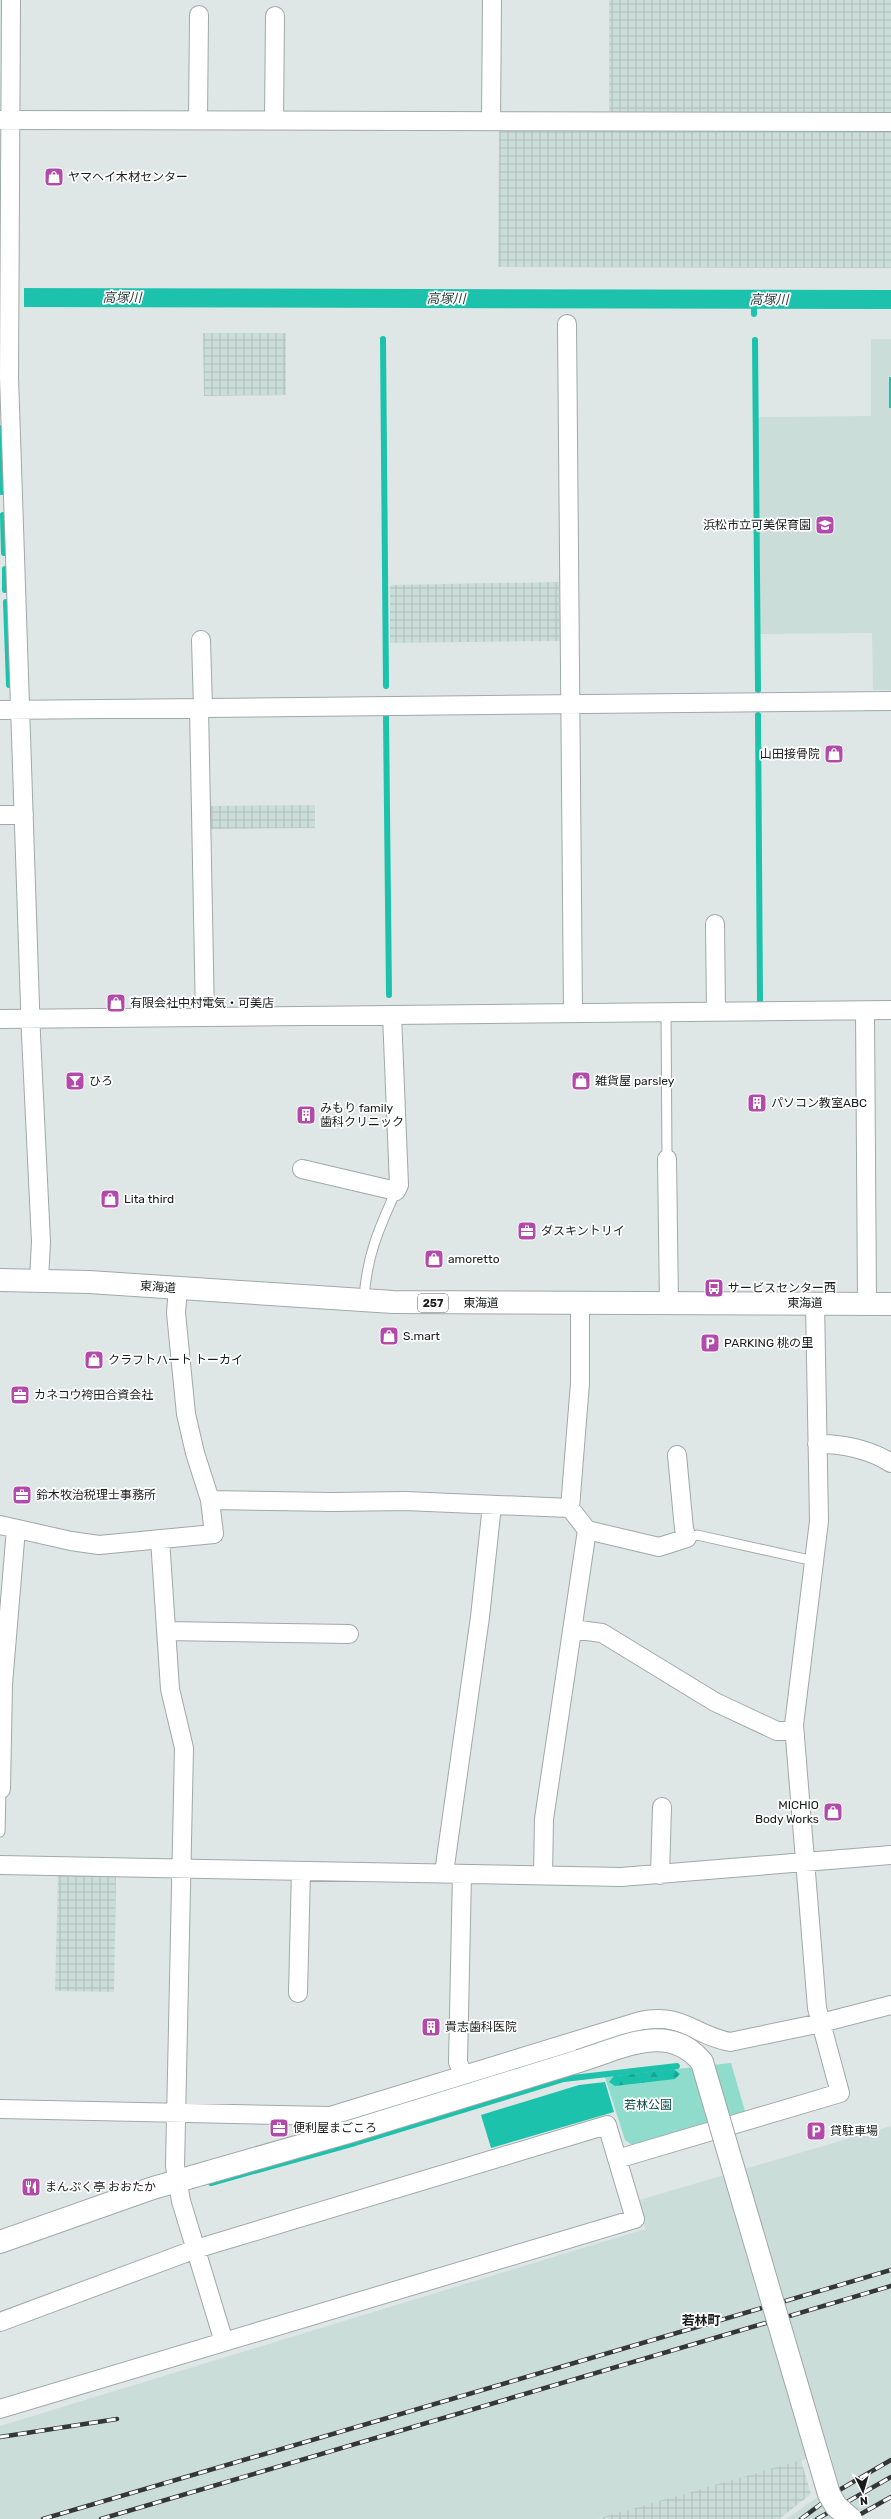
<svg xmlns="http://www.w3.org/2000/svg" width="891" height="2519" viewBox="0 0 891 2519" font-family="Rubik,'Noto Sans JP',sans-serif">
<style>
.built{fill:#cbddd9}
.industrial{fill:url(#industrial-grid)}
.green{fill:#8fdbcc}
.forest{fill:url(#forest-firs)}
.water{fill:#1dc2ac}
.pier{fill:#dee7e5}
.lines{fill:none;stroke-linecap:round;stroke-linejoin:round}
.stream{stroke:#1dc2ac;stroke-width:6}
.lane-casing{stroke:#a0a9a7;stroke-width:11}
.street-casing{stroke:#a0a9a7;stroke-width:20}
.secondary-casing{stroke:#a0a9a7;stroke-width:24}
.highway-casing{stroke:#a0a9a7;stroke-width:24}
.lane{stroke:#fff;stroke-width:9}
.street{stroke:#fff;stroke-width:18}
.secondary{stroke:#fff;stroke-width:22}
.highway{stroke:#fff;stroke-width:22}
.rail-casing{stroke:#343736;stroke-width:4.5}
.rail{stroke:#fff;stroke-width:3;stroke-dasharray:9;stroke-linecap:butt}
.secondary-bridge-casing{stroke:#a0a9a7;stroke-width:24;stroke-linecap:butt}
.secondary-bridge{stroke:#fff;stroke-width:22}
.labels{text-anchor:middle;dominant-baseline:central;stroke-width:3.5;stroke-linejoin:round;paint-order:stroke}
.shield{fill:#fff;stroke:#5e605f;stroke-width:1}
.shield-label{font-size:11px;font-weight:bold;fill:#191c1b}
.poi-label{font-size:12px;fill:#191c1b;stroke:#fff;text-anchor:start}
.street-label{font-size:12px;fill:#191c1b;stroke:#fff}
.park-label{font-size:12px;fill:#0d4d43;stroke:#fff}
.water-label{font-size:13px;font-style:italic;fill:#243c37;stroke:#fff}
.neighbourhood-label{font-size:13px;font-weight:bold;fill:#191c1b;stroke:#fff}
</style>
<defs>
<pattern id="industrial-grid" width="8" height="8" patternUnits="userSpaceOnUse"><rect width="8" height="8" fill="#cbddd9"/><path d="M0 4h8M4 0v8" fill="none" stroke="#aebdba"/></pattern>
<pattern id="forest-firs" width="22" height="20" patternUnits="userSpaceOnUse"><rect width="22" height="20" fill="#1ac1ab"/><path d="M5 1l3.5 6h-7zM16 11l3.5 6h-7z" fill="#17a593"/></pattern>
</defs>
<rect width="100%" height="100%" fill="#dee7e5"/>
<path class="built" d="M871 339H891V690H873L872 633 760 634 758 417 871 416Z
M891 2126V2497L851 2519H786L838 2483 830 2452 596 2519H0V2426L645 2229 636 2201Z"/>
<path class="industrial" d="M609 0H891V114L609 113Z
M499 129 891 130V268L498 267Z
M203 333H286V395L204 396Z
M559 582 560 641 390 643V585Z
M315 805V828L210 829 209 806Z
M58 1874 116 1875 114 1992 55 1991Z
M801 2460 811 2494 779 2519H596Z"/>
<path class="green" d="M731 2063 745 2111 632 2145 625 2140 605 2077Z"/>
<path class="forest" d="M674 2069 680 2074 675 2079 615 2086 609 2082 614 2076Z"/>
<path class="water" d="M0 288 891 290V309L0 307Z
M889 377H891V408H889Z
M605 2082 614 2112 491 2148 481 2115 579 2085Z"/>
<path class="pier" d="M0 286H24V309H0Z"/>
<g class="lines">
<path class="stream" d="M754 301V314
M383 339 386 686
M755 340 758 690
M0 428 2 492
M3 515 4 553
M5 569V590
M6 602 9 685
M758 715 760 1000
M386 717 389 995
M211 2183 355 2143 564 2079 677 2066"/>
<defs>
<path id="lane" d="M666 1012 667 1159
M364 1300C366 1258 379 1228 396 1191
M687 1538 697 1535 814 1561
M0 1832 1 1789"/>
<path id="street" d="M11 0 9 377 31 1035 41 1242 39 1280
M0 120 891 122
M198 120 199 15
M274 120 275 16
M491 121 492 0
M567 324 573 1013
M201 640 203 708
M199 708 205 1017
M0 710 891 701
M0 815H24
M715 924 716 1012
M865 1011 867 1304
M0 1019 891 1010
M667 1159 669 1303
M302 1169 396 1191 399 1185 392 1015
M580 1303V1383L570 1508 587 1530 659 1547 687 1538 684 1529 677 1455
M817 1444C841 1443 871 1450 891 1463
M210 1500 333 1502 405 1501 570 1508
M0 1525 71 1541 99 1545 214 1534 210 1500 195 1453 186 1414 176 1313 178 1288
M160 1539 170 1689 184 1748 175 2166 181 2201 224 2342
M572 1629 602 1633 715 1702 777 1731H794
M166 1631 349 1634
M1 1789 3 1684 16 1529
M0 1865 621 1877 891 1855
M444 1873 480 1617 492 1505
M462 1874 458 2062 463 2075
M543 1875 544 1819 587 1530
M660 1875 662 1807
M298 1993 301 1871
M0 2109 330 2116
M336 2135 330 2116 640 2021C683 2012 693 2035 730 2042L821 2023 891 2005
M617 2159 840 2093 817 2008 794 1725 819 1521 815 1303
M0 2322 196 2249 607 2125 635 2219 0 2409"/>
<path id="secondary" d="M0 2242 153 2188 352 2131 579 2061"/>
<path id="highway" d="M0 1280 89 1282 393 1302 891 1304"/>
</defs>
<use href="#lane" class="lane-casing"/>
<use href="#street" class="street-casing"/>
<use href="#secondary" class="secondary-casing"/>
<use href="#highway" class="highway-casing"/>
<use href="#lane" class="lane"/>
<use href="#street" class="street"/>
<use href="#secondary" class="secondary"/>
<use href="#highway" class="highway"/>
<defs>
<path id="rail" d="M0 2437 117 2419
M43 2519 891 2270
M101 2519 891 2286
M801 2519 841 2489 891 2460
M817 2519 891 2477
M852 2519 891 2497"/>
</defs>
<use href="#rail" class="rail-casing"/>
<use href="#rail" class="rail"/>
<defs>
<path id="secondary-bridge" d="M579 2061C622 2048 668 2021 702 2062L829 2494 836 2506 851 2519"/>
</defs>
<use href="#secondary-bridge" class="secondary-bridge-casing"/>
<use href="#secondary-bridge" class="secondary-bridge"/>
</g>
<defs>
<symbol id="shop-square" viewBox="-11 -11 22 22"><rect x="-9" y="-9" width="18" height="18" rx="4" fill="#b349ab" stroke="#fff"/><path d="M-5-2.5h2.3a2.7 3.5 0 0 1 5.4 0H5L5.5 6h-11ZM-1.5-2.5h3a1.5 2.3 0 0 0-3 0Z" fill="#fff"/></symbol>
<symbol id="school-square" viewBox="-11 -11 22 22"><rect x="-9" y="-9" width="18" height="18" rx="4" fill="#b349ab" stroke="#fff"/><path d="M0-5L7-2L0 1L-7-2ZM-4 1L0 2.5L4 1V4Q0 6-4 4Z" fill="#fff"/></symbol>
<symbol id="bar-square" viewBox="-11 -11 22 22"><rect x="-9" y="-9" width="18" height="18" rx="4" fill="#b349ab" stroke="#fff"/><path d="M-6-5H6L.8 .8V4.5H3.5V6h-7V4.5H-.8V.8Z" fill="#fff"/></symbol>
<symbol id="building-square" viewBox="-11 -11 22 22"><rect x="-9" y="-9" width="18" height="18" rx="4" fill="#b349ab" stroke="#fff"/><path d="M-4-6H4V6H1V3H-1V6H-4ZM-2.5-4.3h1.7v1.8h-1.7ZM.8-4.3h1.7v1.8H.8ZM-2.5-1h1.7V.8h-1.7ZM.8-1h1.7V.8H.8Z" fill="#fff"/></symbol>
<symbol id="office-square" viewBox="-11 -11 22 22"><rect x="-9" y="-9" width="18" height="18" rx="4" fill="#b349ab" stroke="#fff"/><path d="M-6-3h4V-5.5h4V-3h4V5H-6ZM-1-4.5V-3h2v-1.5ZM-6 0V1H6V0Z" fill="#fff"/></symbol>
<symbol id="bus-square" viewBox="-11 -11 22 22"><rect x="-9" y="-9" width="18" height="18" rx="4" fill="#b349ab" stroke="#fff"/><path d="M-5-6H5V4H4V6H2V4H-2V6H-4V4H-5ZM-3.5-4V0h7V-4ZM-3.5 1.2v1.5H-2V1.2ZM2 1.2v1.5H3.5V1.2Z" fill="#fff"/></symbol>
<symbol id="parking-square" viewBox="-11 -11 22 22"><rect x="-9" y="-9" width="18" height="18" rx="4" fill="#b349ab" stroke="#fff"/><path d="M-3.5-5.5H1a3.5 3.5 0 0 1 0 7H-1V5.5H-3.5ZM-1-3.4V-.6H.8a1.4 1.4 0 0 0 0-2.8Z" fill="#fff"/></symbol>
<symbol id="restaurant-square" viewBox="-11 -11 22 22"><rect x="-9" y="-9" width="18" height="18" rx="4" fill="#b349ab" stroke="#fff"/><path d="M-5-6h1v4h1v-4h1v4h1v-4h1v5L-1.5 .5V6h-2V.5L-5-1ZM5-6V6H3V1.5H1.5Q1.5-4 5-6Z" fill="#fff"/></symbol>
</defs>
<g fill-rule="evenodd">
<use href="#shop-square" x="43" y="166" width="22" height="22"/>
<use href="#school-square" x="814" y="514" width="22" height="22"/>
<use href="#shop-square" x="823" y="743" width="22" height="22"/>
<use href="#shop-square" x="105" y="992" width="22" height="22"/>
<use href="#bar-square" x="64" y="1070" width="22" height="22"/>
<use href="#shop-square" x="570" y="1070" width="22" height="22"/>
<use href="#building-square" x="746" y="1092" width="22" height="22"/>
<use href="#building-square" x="295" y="1104" width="22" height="22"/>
<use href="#shop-square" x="99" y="1188" width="22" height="22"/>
<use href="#office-square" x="516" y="1220" width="22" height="22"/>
<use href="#shop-square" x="423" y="1248" width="22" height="22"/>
<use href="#bus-square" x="703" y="1277" width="22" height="22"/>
<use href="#shop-square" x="378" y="1325" width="22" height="22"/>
<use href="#parking-square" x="699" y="1332" width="22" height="22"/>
<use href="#shop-square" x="83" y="1349" width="22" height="22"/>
<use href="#office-square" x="9" y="1384" width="22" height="22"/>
<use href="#office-square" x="11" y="1484" width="22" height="22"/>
<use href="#shop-square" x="822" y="1801" width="22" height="22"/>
<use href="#building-square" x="420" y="2016" width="22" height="22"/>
<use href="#office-square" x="268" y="2117" width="22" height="22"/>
<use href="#parking-square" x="805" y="2120" width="22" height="22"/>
<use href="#restaurant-square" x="20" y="2176" width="22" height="22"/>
</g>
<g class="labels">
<rect class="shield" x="418" y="1294" width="30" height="18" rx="3"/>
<g class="shield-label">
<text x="433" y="1303">257</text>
</g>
<g class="poi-label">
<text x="68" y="177">ヤマヘイ木材センター</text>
<text x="811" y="525" text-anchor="end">浜松市立可美保育園</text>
<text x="820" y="754" text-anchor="end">山田接骨院</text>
<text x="130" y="1003">有限会社中村電気・可美店</text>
<text x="89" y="1081">ひろ</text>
<text x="595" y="1081">雑貨屋 parsley</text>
<text x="771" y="1103">パソコン教室ABC</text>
<text x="320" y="1108">みもり family<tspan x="320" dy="14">歯科クリニック</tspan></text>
<text x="124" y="1199">Lita third</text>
<text x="541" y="1231">ダスキントリイ</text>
<text x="448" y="1259">amoretto</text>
<text x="728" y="1288">サービスセンター西</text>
<text x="403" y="1336">S.mart</text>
<text x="724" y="1343">PARKING 桃の里</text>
<text x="108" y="1360">クラフトハート トーカイ</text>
<text x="34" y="1395">カネコウ袴田合資会社</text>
<text x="36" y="1495">鈴木牧治税理士事務所</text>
<text x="819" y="1805" text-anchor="end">MICHIO<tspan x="819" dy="14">Body Works</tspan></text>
<text x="445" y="2027">貴志歯科医院</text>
<text x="293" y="2128">便利屋まごころ</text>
<text x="830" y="2131">貸駐車場</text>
<text x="45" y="2187">まんぷく亭 おおたか</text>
</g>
<g class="street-label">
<text transform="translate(158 1287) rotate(4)">東海道</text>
<text x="481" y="1303">東海道</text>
<text x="805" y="1303">東海道</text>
</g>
<g class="park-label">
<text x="648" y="2105">若林公園</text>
</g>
<g class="water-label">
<text x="122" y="297">高塚川</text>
<text x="446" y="298">高塚川</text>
<text x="769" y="299">高塚川</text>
</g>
<g class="neighbourhood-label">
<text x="701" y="2320">若林町</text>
</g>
</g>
<g transform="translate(863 2491) rotate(175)" stroke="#ffffff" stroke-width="3" paint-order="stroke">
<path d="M0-3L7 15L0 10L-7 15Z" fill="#191c1b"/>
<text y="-6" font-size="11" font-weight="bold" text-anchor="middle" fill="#191c1b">N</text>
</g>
</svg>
